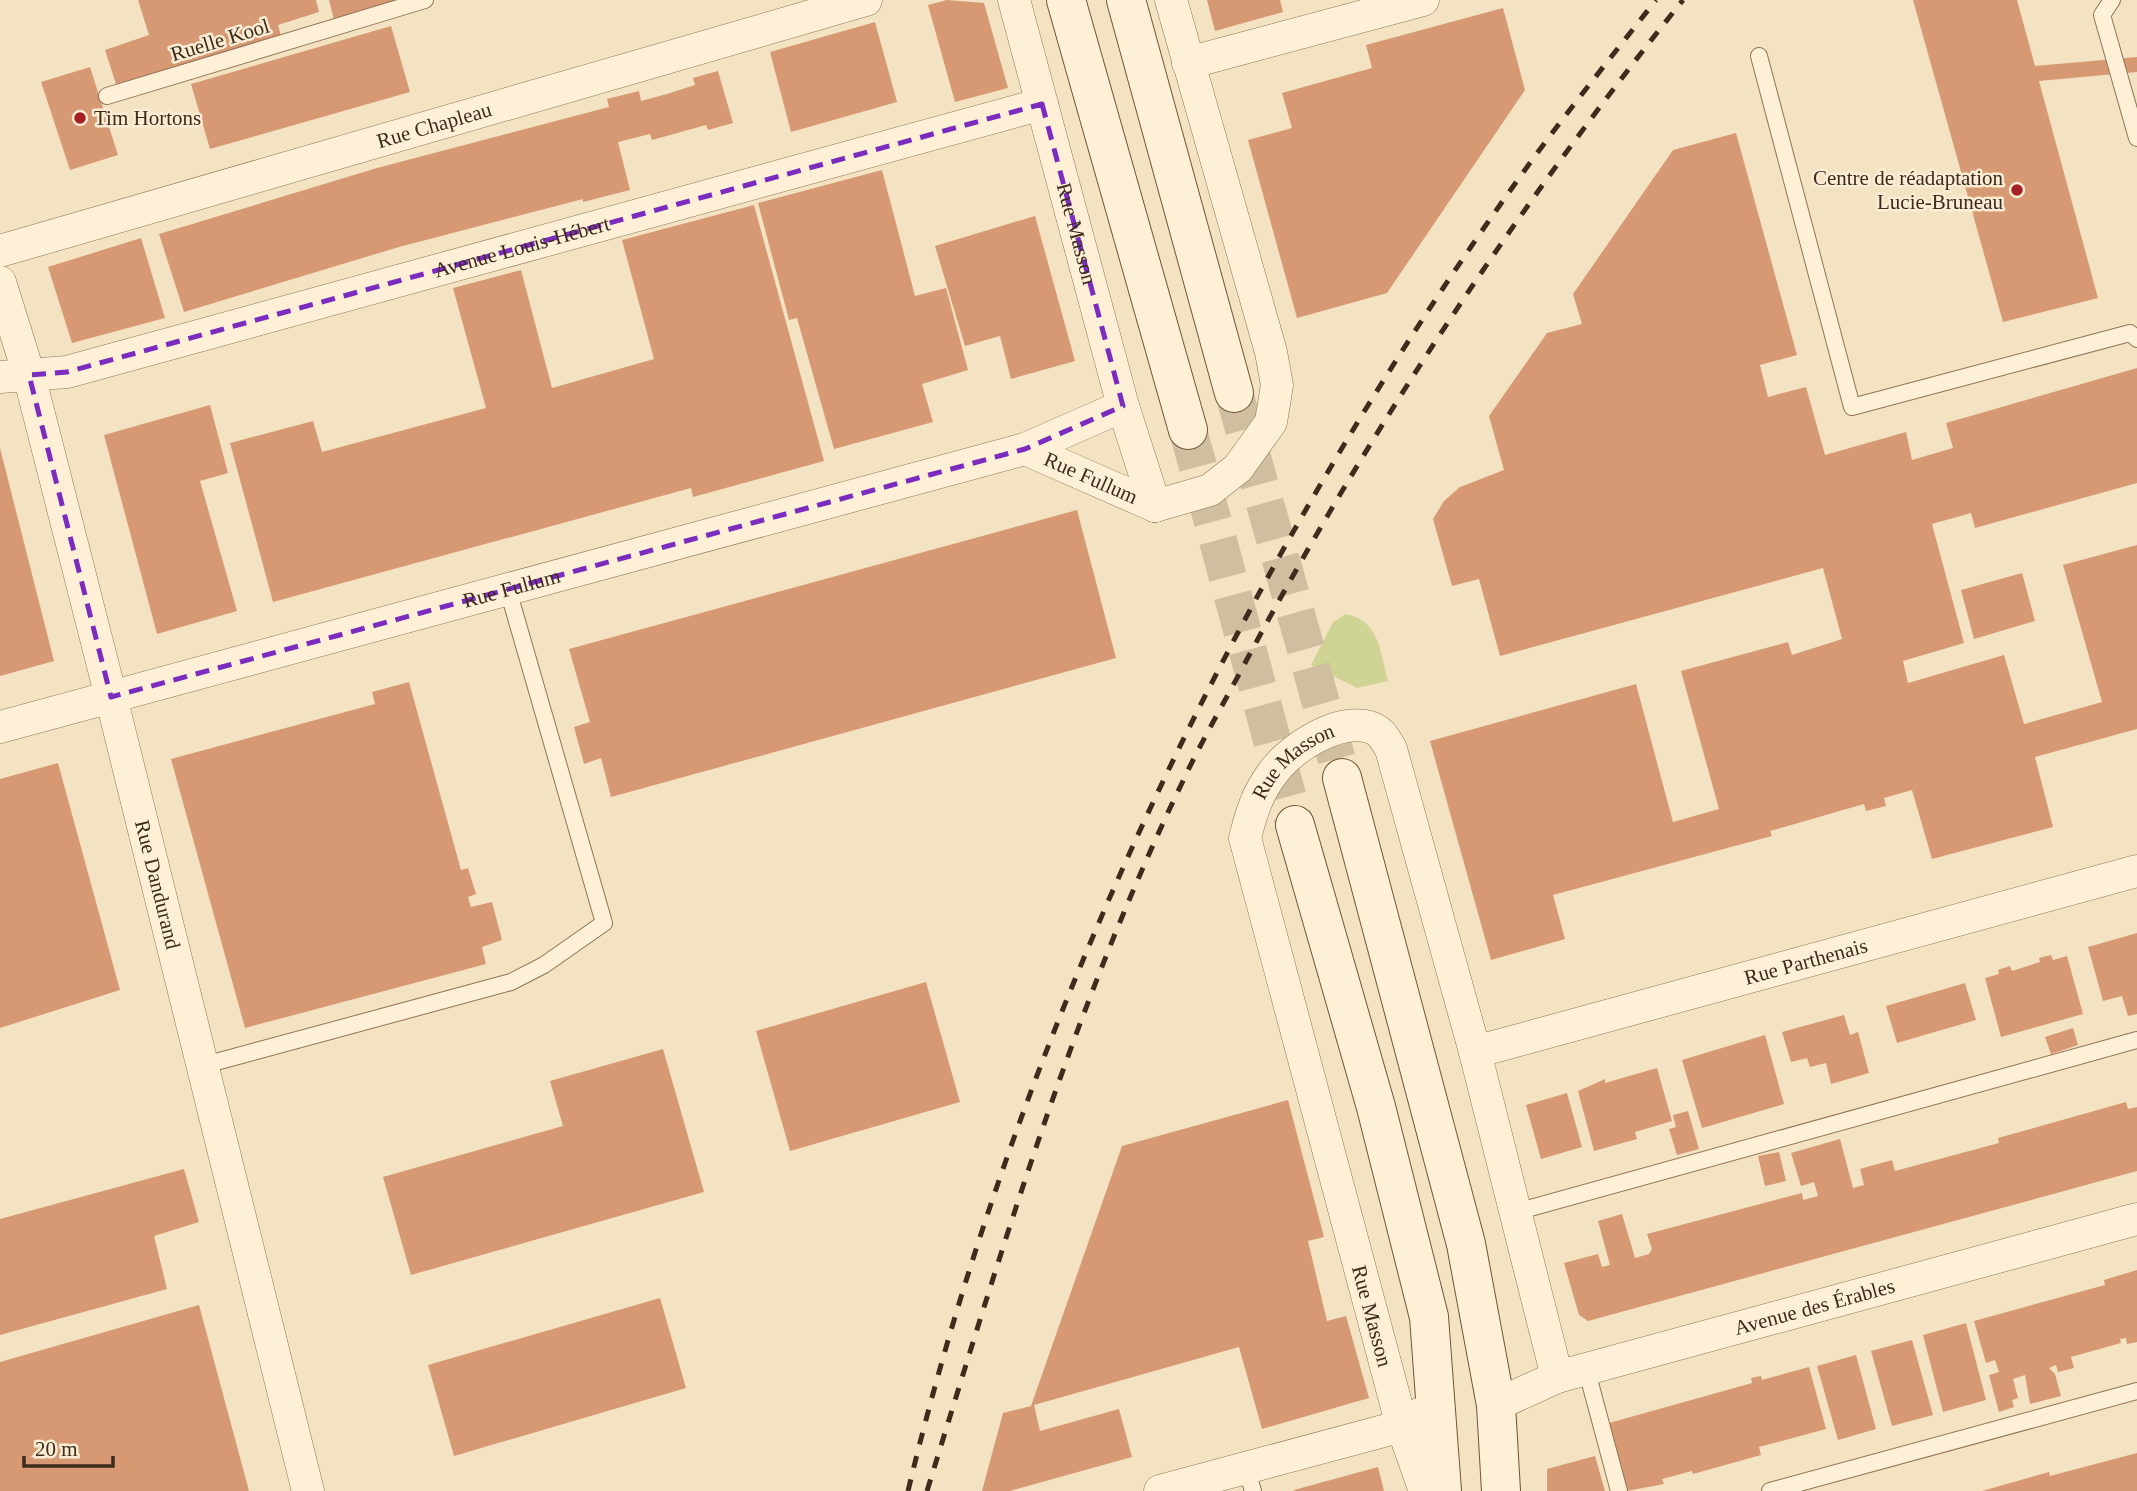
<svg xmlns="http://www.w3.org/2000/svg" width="2137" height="1491" viewBox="0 0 2137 1491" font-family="'Times New Roman',serif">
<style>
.green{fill:#cfd394}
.building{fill:#d79973}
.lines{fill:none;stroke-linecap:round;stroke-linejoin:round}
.secondary-tunnel{stroke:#d0bea1;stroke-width:38;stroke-dasharray:38 19;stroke-linecap:butt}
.lane-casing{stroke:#907356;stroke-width:18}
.street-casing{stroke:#907356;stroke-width:33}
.secondary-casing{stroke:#725439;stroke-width:40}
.lane{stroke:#fdf0d7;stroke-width:16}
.street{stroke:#fdf0d7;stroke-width:32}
.secondary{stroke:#fdf0d7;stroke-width:38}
.rail{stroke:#3e2b1c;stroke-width:5;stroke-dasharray:12 12;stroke-linecap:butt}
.marked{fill:none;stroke:#7b2cbf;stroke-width:5;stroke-dasharray:14 9;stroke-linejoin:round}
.poi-dot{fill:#a71e24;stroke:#faedd3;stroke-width:2.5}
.labels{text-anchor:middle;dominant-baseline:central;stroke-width:5;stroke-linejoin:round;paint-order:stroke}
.street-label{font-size:21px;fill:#3e2b1c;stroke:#faedd3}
.poi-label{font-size:21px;fill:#3e2b1c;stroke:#faedd3;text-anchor:start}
</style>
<rect width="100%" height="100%" fill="#f4e3c2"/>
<path class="green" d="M1346 614C1380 621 1380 652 1388 681L1357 688 1311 665 1333 622Z"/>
<path class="building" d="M138 0H316L319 12 278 25 281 36 117 87 105 50 149 35Z
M329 0H395V1L334 20Z
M947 0 984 3 1008 88 955 102 928 5Z
M1207 0H1280L1283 12 1215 31Z
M1913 0H2017L2035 66 2137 57V72L2039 81 2098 298 2003 322Z
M1503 8 1525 90 1387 293 1297 318 1248 140 1292 128 1282 93 1372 68 1366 45Z
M875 22 897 102 791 132 770 52Z
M391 26 410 92 210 149 191 84Z
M90 67 118 155 70 170 41 82Z
M718 71 733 123 708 130 706 125 652 140 650 134 618 142 630 190 583 202V199L399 247 184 312 159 234 377 168 609 107 607 99 639 91 641 101 667 94 695 85 693 78Z
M1736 133 1797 355 1760 365 1768 397 1806 387 1825 455 1906 432 1912 460 1953 448 1946 423 2137 368V483L1975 528 1971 513 1932 524 1964 643 1903 661 1908 683 2004 655 2024 724 2102 702 2063 565 2137 545V729L2035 757 2053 827 1932 859 1912 790 1884 798 1886 806 1866 811 1864 804 1770 831 1772 836 1553 895 1565 939 1491 960 1430 741 1636 684 1673 822 1719 809 1681 671 1788 642 1792 655 1842 639 1823 568 1500 656 1479 579 1452 586 1433 519 1444 501 1460 487 1504 470 1489 416 1547 333 1582 324 1573 294 1673 150Z
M882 170 915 296 946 288 968 370 922 384 933 422 834 449 797 318 789 320 758 203Z
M754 205 824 461 693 497 691 488 273 602 230 443 313 421 322 452 486 408 453 288 521 270 552 388 654 359 622 240Z
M1035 216 1075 361 1011 379 1000 336 965 346 935 246Z
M141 238 165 318 72 343 48 267Z
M210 405 228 473 200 481 237 611 157 634 104 435Z
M0 448 54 661 0 676Z
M1077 510 1116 658 611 797 601 758 584 764 574 727 590 722 569 649Z
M2022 573 2035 621 1974 639 1961 590Z
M409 682 461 870 468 868 476 894 468 897 471 907 492 902 502 940 482 947 486 964 245 1028 171 759 375 704 372 692Z
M58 763 120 990 0 1028V779Z
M2137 933V1014L2128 1016 2122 996 2103 1001 2088 947Z
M2051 955 2053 960 2067 956 2083 1014 2001 1037 1985 978 1999 974 1998 970 2010 966 2012 971 2040 962 2039 958Z
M926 982 960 1102 790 1151 756 1031Z
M1965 983 1976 1020 1897 1043 1886 1006Z
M1844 1015 1850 1035 1858 1032 1869 1073 1831 1084 1826 1063 1810 1067 1807 1058 1791 1062 1782 1032Z
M2073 1028 2078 1045 2051 1054 2045 1037Z
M1765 1035 1784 1104 1702 1128 1682 1060Z
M663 1049 704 1192 411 1275 383 1177 563 1126 550 1081Z
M1657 1068 1672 1121 1635 1132 1637 1139 1594 1151 1578 1091 1605 1079V1083Z
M1567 1093 1582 1147 1541 1159 1526 1105Z
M1288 1100 1324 1237 1308 1241 1327 1321 1346 1316 1369 1398 1262 1429 1239 1347 1034 1405 1040 1431 1119 1409 1132 1457 1010 1491H982L1003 1413 1031 1406 1122 1146Z
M2126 1102 2128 1109 2137 1107V1171L1588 1321 1579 1315 1564 1263 1598 1254 1602 1267 1610 1265 1598 1221 1622 1214 1635 1258 1649 1254 1652 1249 1647 1234 1802 1193 1803 1200 1818 1196 1814 1182 1801 1186 1791 1153 1840 1139 1853 1188 1864 1185 1860 1169 1892 1160 1895 1171 1999 1143 1998 1138Z
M1688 1111 1699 1149 1677 1155 1669 1129 1676 1127 1673 1115Z
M1779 1152 1786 1181 1765 1186 1758 1156Z
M184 1169 199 1222 154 1236 167 1289 0 1335V1219Z
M2137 1270V1342L2127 1344 2126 1338 2120 1339 2121 1343 2071 1357 2074 1368 2058 1372 2056 1365 2049 1368 2055 1374 2061 1396 2030 1404 2025 1375 2013 1379 2018 1398 2012 1400 2014 1407 1999 1412 1989 1375 1999 1372 1995 1360 1986 1363 1974 1321 2105 1285 2104 1280Z
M660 1298 686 1388 454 1456 428 1365Z
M199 1305 249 1491H0V1362Z
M1966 1323 1986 1400 1943 1412 1923 1335Z
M1912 1340 1933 1415 1892 1426 1871 1351Z
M1856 1355 1876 1429 1838 1440 1817 1366Z
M1809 1367 1826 1429 1759 1447 1761 1455 1693 1474 1692 1471 1662 1479 1664 1484 1627 1491 1609 1423 1752 1383 1751 1378 1761 1376 1762 1380Z
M2137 1453V1491H1982L2049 1472 2050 1476Z
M1595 1456 1605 1491H1547V1469Z
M1378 1467 1384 1491H1294V1490Z"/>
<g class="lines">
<path class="secondary-tunnel" d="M1234 393 1342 778
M1188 430 1295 825"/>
<defs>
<path id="lane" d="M2112 0 2102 15 2137 138
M1759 56 1852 407 2130 333 2137 339
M107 96 425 0
M201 1066 511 982 544 965 604 923 508 590
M1516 1212 2137 1040
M1586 1368 1619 1491
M1246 1467 1253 1491
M1770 1491 2137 1391"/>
<g id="street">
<path id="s1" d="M1014 0 1123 406 1155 506"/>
<path d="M1188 63 1423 0"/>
<path id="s2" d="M0 251 866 0"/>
<path id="s3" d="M0 282 29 375 111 697 308 1491"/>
<path id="s4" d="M0 377 67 372 1042 104"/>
<path id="s5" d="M1025 449 1155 506"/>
<path d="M1155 506 1210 490 1238 468 1271 422 1277 385 1271 352 1171 0"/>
<path id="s6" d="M0 727 1025 449 1123 406"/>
<path id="s7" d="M1475 1052 2137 871"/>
<path id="s8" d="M1496 1405 1557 1377 2137 1219"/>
<path d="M1160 1491 1402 1426 1419 1414"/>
<path id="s9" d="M1425 1491 1402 1426 1245 838C1251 814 1257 794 1272 774 1289 749 1337 718 1369 727 1381 730 1385 739 1391 749L1475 1052 1557 1377"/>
</g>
<path id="secondary" d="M1066 0 1188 430
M1126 0 1234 393
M1342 778 1466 1244 1496 1405 1501 1491
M1295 825 1376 1107 1429 1317 1442 1491"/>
</defs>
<use href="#lane" class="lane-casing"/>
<use href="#street" class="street-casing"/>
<use href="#secondary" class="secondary-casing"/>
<use href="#lane" class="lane"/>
<use href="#street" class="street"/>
<use href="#secondary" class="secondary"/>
<path class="rail" d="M908 1491C1019 1029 1241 567 1517 181 1561 119 1609 60 1656 0
M927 1491C1001 1252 1073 1008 1182 783 1201 742 1224 703 1245 663 1370 429 1517 207 1683 0"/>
</g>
<path class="marked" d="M1042 104 1123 406 1025 449 111 697 29 375 67 372Z"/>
<g class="poi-dot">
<circle cx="80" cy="118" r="7"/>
<circle cx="2017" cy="190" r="7"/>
</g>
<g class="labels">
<g class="street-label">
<text transform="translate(220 40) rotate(-17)">Ruelle Kool</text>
<text stroke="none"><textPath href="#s2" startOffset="452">Rue Chapleau</textPath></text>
<text stroke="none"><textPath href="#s1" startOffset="242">Rue Masson</textPath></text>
<text stroke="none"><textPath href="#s4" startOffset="539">Avenue Louis-Hébert</textPath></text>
<text stroke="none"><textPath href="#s5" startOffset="72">Rue Fullum</textPath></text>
<text stroke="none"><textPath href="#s6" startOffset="530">Rue Fullum</textPath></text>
<text stroke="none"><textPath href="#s9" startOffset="772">Rue Masson</textPath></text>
<text stroke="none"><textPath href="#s3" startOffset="623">Rue Dandurand</textPath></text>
<text stroke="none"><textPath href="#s7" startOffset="343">Rue Parthenais</textPath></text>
<text stroke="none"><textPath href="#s8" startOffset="334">Avenue des Érables</textPath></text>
<text transform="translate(1372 1316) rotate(75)">Rue Masson</text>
</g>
<g class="poi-label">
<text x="94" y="118">Tim Hortons</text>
<text x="2003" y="178" text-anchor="end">Centre de réadaptation<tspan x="2003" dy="24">Lucie-Bruneau</tspan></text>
</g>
</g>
<path d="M24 1456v10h89v-10" fill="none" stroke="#3e2b1c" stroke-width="3.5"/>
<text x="35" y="1456" font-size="21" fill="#3e2b1c" stroke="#faedd3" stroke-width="5" paint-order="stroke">20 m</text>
</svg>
